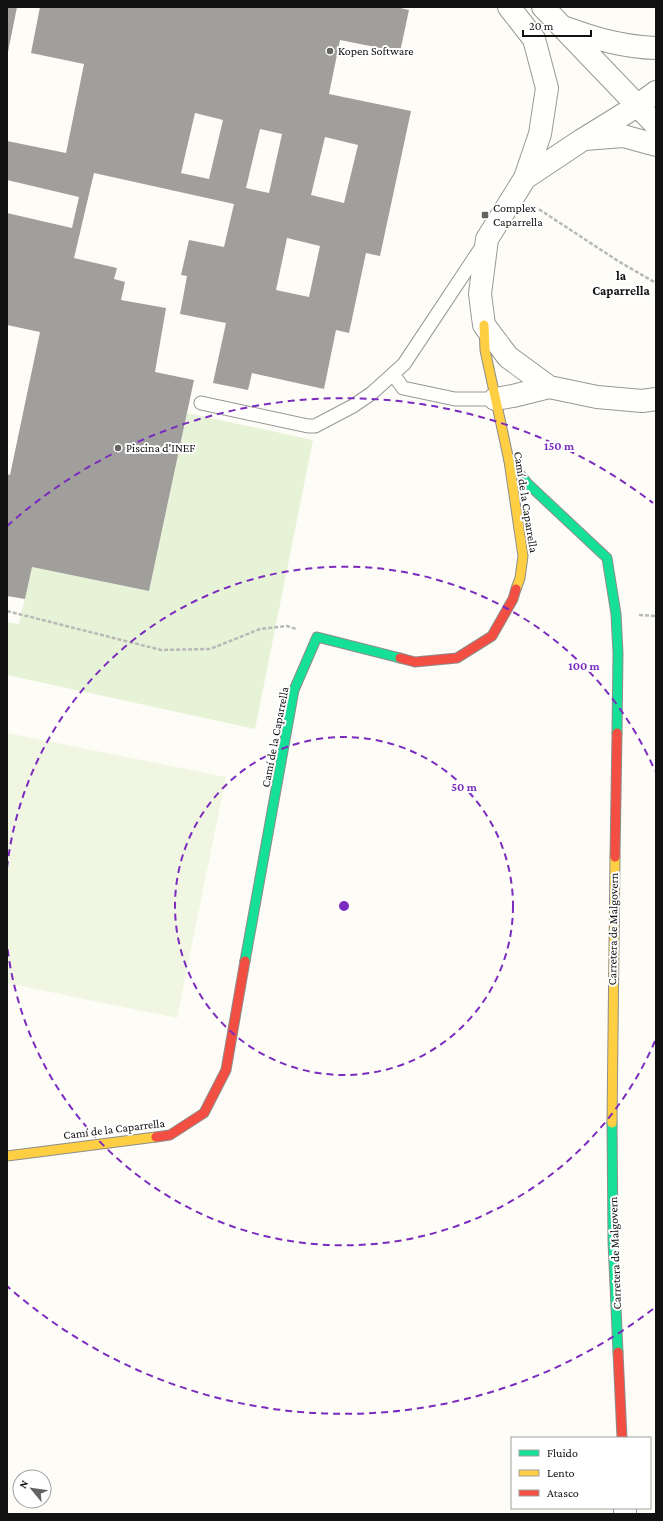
<svg xmlns="http://www.w3.org/2000/svg" width="663" height="1521" viewBox="0 0 663 1521" font-family="'Crimson Pro',serif">
<style>
.green{fill:#e7f3d7}
.pitch{fill:#f0f6e1}
.building{fill:#a19f9c;fill-rule:evenodd}
.lines{fill:none;stroke-linecap:round;stroke-linejoin:round}
.lane-casing{stroke:#979795;stroke-width:15}
.street-casing{stroke:#979795;stroke-width:24}
.fast-casing{stroke:#8e8d8b;stroke-width:11}
.slow-casing{stroke:#8e8d8b;stroke-width:11}
.jam-casing{stroke:#8e8d8b;stroke-width:11}
.path{stroke:#b9b9b8;stroke-width:2.5;stroke-dasharray:4 2;stroke-linecap:butt}
.lane{stroke:#fffffe;stroke-width:13}
.street{stroke:#fffffe;stroke-width:22}
.fast{stroke:#16e098;stroke-width:9}
.slow{stroke:#ffcf43;stroke-width:9}
.jam{stroke:#f24e42;stroke-width:9}
.ring{fill:none;stroke:#7b2cbf;stroke-width:2;stroke-dasharray:7 5}
.poi-dot{fill:#646362;stroke:#fff;stroke-width:1.5}
.labels{text-anchor:middle;dominant-baseline:central;stroke-width:4;stroke-linejoin:round;paint-order:stroke}
.poi-label{font-size:12px;fill:#111;stroke:#fff;text-anchor:start}
.street-label{font-size:12px;fill:#111;stroke:#fff}
.neighbourhood-label{font-size:13px;font-weight:bold;fill:#111;stroke:#fff}
.centre{fill:#7b2cbf;stroke:#fff;stroke-width:2}
.ring-label{font-size:12px;text-anchor:middle;font-weight:bold;fill:#7b2cbf;stroke:#fff;stroke-width:4;stroke-linejoin:round;paint-order:stroke}
</style>
<rect width="100%" height="100%" fill="#fdfcf7"/>
<path class="green" d="M187 413 313 440 255 729 7 675V622L19 624 32 567 149 591Z"/>
<path class="pitch" d="M7 733 226 777 177 1018 7 983Z"/>
<path class="building" d="M7 7H17L8 52H7Z
M40 7H396L409 10 400 52 340 40 329 94 411 111 380 256 366 253 349 333 336 330 324 389 252 373 248 390 213 383 226 323 180 314 187 276 181 275 189 240 224 247 234 204 94 173 74 258 117 268 114 279 125 282 121 300 166 308 155 372 194 380 149 591 32 567 25 599 7 596V474L10 475 40 332 7 325V213L72 228 79 197 7 180V141L66 153 84 64 31 53ZM195 113 223 120 209 179 181 173ZM260 129 282 134 269 193 246 188ZM325 137 358 145 344 203 311 195ZM287 238 320 246 309 297 276 290Z"/>
<g class="lines">
<defs>
<path id="lane" d="M393 374 403 388 455 399H495
M201 403 308 426H315L353 406 372 393 404 364 483 245"/>
<path id="street" d="M509 7 534 39 547 88 540 134 525 178
M543 7 656 125
M566 28C596 39 624 47 656 48
M656 92 637 106 582 140 525 178 487 239 480 294 484 325 508 357 549 387 597 397 642 401 656 399
M585 139 623 136 656 145
M495 399 513 396 549 387
M625 1508V1514"/>
<path id="fast" d="M509 461 528 484 607 558 616 614 618 653 617 733
M245 961 294 690 317 637 400 658
M612 1123 613 1241 618 1352"/>
<path id="slow" d="M484 325 485 350 509 461 523 556 520 578 516 589
M612 1123 615 857
M7 1156 156 1137"/>
<path id="jam" d="M400 658 415 662 457 658 492 636 513 599 516 589
M615 857 617 733
M156 1137 170 1135 204 1113 226 1070 245 961
M618 1352 622 1438"/>
</defs>
<use href="#lane" class="lane-casing"/>
<use href="#street" class="street-casing"/>
<use href="#fast" class="fast-casing"/>
<use href="#slow" class="slow-casing"/>
<use href="#jam" class="jam-casing"/>
<path class="path" d="M534 206 618 261 656 283
M7 611 161 650 210 649 260 629 287 626 296 629
M639 615 656 616"/>
<use href="#lane" class="lane"/>
<use href="#street" class="street"/>
<use href="#fast" class="fast"/>
<use href="#slow" class="slow"/>
<use href="#jam" class="jam"/>
</g>
<g class="ring">
<circle cx="344" cy="906" r="169"/>
<path d="M655 1041A339 339 0 0 1 7 944M7 868A339 339 0 0 1 655 771"/>
<path d="M653 1309A508 508 0 0 1 7 1286M7 526A508 508 0 0 1 653 503"/>
</g>
<g class="poi-dot">
<circle cx="330" cy="51" r="4"/>
<rect x="481" y="211" width="8" height="8" rx="2"/>
<circle cx="118" cy="448" r="4"/>
</g>
<g class="labels">
<g class="poi-label">
<text x="338" y="51">Kopen Software</text>
<text x="493" y="208">Complex<tspan x="493" dy="14">Caparrella</tspan></text>
<text x="126" y="448">Piscina d'INEF</text>
</g>
<g class="street-label">
<text transform="translate(526 502) rotate(81)">Camí de la Caparrella</text>
<text transform="translate(275 737) rotate(-79)">Camí de la Caparrella</text>
<text transform="translate(613 929) rotate(-89)">Carretera de Malgovern</text>
<text transform="translate(114 1129) rotate(-7)">Camí de la Caparrella</text>
<text transform="translate(615 1253) rotate(-92)">Carretera de Malgovern</text>
</g>
<g class="neighbourhood-label">
<text x="621" y="275">la<tspan x="621" dy="15">Caparrella</tspan></text>
</g>
</g>
<circle cx="344" cy="906" r="6" class="centre"/>
<g class="ring-label">
<text x="559" y="450">150 m</text>
<text x="584" y="670">100 m</text>
<text x="464" y="791">50 m</text>
</g>
<rect width="663" height="1521" fill="none" stroke="#111111" stroke-width="16"/>
<rect x="511" y="1437" width="140" height="72" fill="#ffffff" stroke="#a0a0a0"/>
<rect x="519" y="1450" width="20" height="6" fill="#16e098" stroke="#a0a0a0"/>
<text x="547" y="1457" font-size="12" fill="#111111">Fluido</text>
<rect x="519" y="1470" width="20" height="6" fill="#ffcf43" stroke="#a0a0a0"/>
<text x="547" y="1477" font-size="12" fill="#111111">Lento</text>
<rect x="519" y="1490" width="20" height="6" fill="#f24e42" stroke="#a0a0a0"/>
<text x="547" y="1497" font-size="12" fill="#111111">Atasco</text>
<g transform="translate(32 1489) rotate(299)"><circle r="19" fill="#ffffff" stroke="#a0a0a0"/>
<path d="M0-3L7 15L0 10L-7 15Z" fill="#646362"/>
<text y="-6" font-size="11" font-weight="bold" text-anchor="middle" fill="#111111">N</text>
</g>
<path d="M523 30v6h68v-6" fill="none" stroke="#111111" stroke-width="2"/>
<text x="529" y="30" font-size="12" fill="#111111" stroke="#ffffff" stroke-width="3" paint-order="stroke">20 m</text>
</svg>
